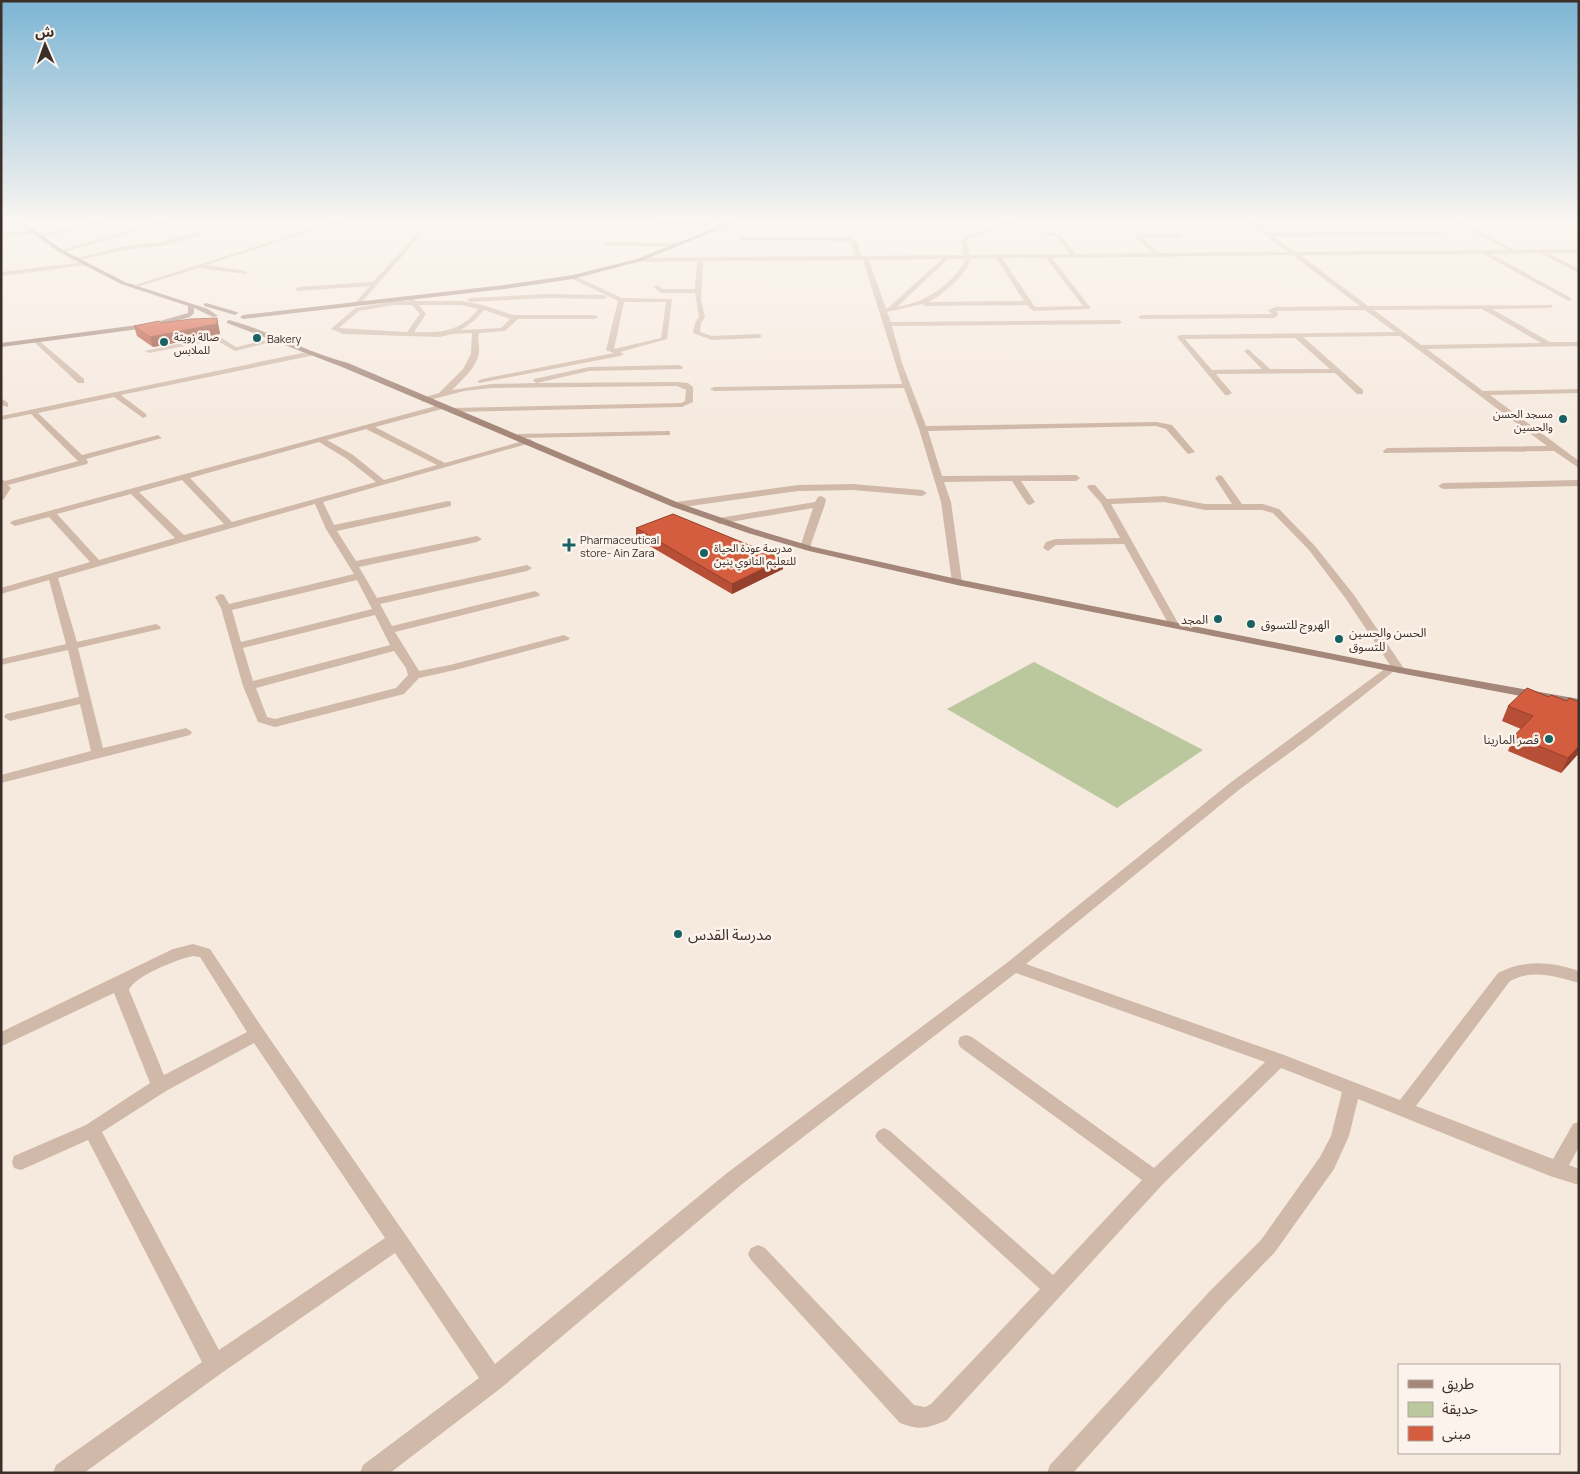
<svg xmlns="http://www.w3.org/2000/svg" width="1580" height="1474" viewBox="0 0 1580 1474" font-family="Manrope,'Noto Sans Arabic',sans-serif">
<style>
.green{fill:#bbc79c}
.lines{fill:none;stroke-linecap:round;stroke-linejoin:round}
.minor{fill:#d0b9a8;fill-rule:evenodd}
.secondary{fill:#a48779;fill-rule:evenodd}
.wall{fill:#b64f36}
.shaded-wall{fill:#94402c}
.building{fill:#d45c3f;stroke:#94402c}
.poi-dot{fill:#196263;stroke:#fcf4ec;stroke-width:2}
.labels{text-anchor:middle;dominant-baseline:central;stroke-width:5;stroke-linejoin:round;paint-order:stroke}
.far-poi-label{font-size:11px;fill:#3c2e29;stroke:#fcf4ec;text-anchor:start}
.poi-label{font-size:12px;fill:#3c2e29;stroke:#fcf4ec;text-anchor:end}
.near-poi-label{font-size:15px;fill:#3c2e29;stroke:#fcf4ec;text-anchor:start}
</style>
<rect width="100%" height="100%" fill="#f6eadf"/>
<path class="green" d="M1034 662 1203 750 1117 808 947 709Z"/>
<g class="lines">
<path class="minor" d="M18 220 22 221 1 226V222Z
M105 220H113L40 238 37 236Z
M168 220H176L63 252 58 251Z
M339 220H346L206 265 245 271 247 274 199 268 140 286 135 285Z
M649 220 724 224 727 226 724 228 672 225Z
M1016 220H1023L968 238 967 242 970 255 1070 254 1056 237 1043 234 1045 231 1060 235 1076 254 1152 253 1134 236 1136 233 1181 234 1179 237H1141L1159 253 1288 252 1246 220H1251L1270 233 1442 231 1445 233 1442 235 1274 237 1295 252 1508 250 1452 220H1457L1515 250 1579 249V253H1548L1579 269V273L1540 253 1491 254 1571 298 1572 299 1569 301 1483 254 1300 255 1368 306 1552 305V307L1550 308 1492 309 1550 342H1579V346L1427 349 1483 391 1579 389V393L1490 395 1579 461V468L1554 451 1384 453 1383 451 1387 448 1547 446 1400 336 1303 337 1363 390V394H1357L1335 373 1216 374 1232 393 1228 395H1225L1177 337 1180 335 1395 332 1365 310 1276 311 1279 314 1274 318 1141 319 1138 317 1141 315 1272 314 1268 310 1276 307 1360 306 1292 255 1052 258 1090 307V309L1033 311 1027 305 925 306 922 304 887 312 891 322 1119 320 1122 322 1119 324 892 326 902 363 926 426 1156 422 1172 425 1195 452 1188 454 1166 429 1156 426 928 431 942 476 1076 475 1080 478 1076 481H1021L1035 502 1030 505 1027 504 1012 481 944 482 951 502 962 582 957 585 952 582 941 502 919 429 904 388 714 391 710 389 714 387 902 384 863 260 703 261 701 300 705 317 701 323 700 332 712 336 759 334 762 336 759 338 712 340 693 333 695 323 699 317 695 293H661L654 287 657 285 663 289H695L697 261 639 262 636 260 639 258 855 256 851 242 849 241 738 240 740 237H850L857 241 861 256 964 255 961 242 964 236ZM996 258 1024 301 928 302C940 298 969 272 970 259ZM1002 258H1046L1083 306 1035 307ZM942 259 888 308 886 309 869 260ZM948 259H965V261C950 286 926 302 897 307ZM1482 309 1541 343 1421 345 1374 310ZM1295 338 1330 369H1270L1248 349 1244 351 1262 369 1212 370 1185 339Z
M34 230 36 233 1 237V233Z
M199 232 201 235 162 246 129 249 75 261 72 259 129 245 162 242Z
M418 233 420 236 361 303 356 302 370 286 298 291 295 289 298 287 373 282Z
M606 242 676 243 679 245 676 247 604 245Z
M85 262 87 265 1 276V272Z
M573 275 622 298 672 299 667 339 620 352 624 354 620 356 479 383 478 381 482 379 614 353 606 350 618 301 571 278ZM624 302H666L661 338 614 349Z
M547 294 604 295 607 297 604 299 547 298 470 302 467 300 470 298Z
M411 297 416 301H462L483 305 513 315H595L598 317 595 319H518L505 331 479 333C477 340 480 346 479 353 476 368 462 380 452 390L491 384 537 383 533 381 534 379 589 367 679 365 683 367 682 369 589 371 537 383 677 382 688 383 693 387V402L682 407 452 412 448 410 452 408 681 403 685 401 686 390 677 386 491 388 464 391 422 402V398L439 393 463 369 471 354 472 333 452 334 440 337 343 334 331 329 355 308 394 301H409L408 299ZM394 305H412L420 314 407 332 339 328 359 311ZM419 305H462L478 309C461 332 440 333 414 332L426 314ZM484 310 510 319 501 328 461 330 475 320Z
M212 336 220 337 236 347 280 337 283 339 235 351 216 340 149 353 145 351Z
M33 339H37L84 379V383H78L33 341Z
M312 351 316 353 315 355 121 395 146 414 147 416 143 418 114 397 38 413 82 455 158 435 162 438 86 459 88 462 87 464 8 485 11 488 4 499 1 500V479L5 481 78 461 31 414 1 420V416Z
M1 398 8 403V407L1 405Z
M443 404H446V408L375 427 445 463 530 439 534 442 323 502 334 525 448 501 451 502V506L337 531 356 561 477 536 482 539 477 542 359 567 377 598 527 565 532 568 527 571 380 604 392 626 535 591 540 594 539 596 395 632 419 671 450 665 564 635 570 638 568 640 455 670 419 678 404 694 275 727 258 722 243 686 221 608 215 597 220 594 224 595 229 604 354 574 326 529 315 504 58 578 77 642 156 624 161 627 160 629 78 648 103 748 186 728 192 732 190 735 1 783V775L91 751 80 704 10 721 4 717 6 714 79 697 68 650 1 665V659L66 644 49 580 1 594V588L90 562 49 517 15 526 10 523 12 521ZM366 429 437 465 384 480 353 455 327 440ZM319 442 347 459 376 482 232 522 190 478ZM182 480 224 524 184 535 139 492ZM131 494 175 538 99 560 57 514ZM357 580 372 609 241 642 232 610ZM375 615 390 645 253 681 243 648ZM394 651 406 668 408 675 396 688 275 719 267 717 256 688Z
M667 431H670V435L519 438 515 436 519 434Z
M1219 475 1222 476 1242 504H1263L1279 509 1315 546 1354 595 1405 670 1399 673 1394 671 1307 740 1240 789 1026 964 1284 1055 1400 1100 1498 973C1525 959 1551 962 1579 971V983C1555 976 1532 969 1510 981L1416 1106 1553 1159 1573 1124 1579 1122V1147L1569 1165 1579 1169V1185L1550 1176 1358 1099 1349 1136 1334 1169 1275 1252 1224 1305 1073 1473H1047L1050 1465 1210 1291 1261 1240 1320 1157 1331 1136 1342 1092 1281 1068 1162 1185 947 1420C928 1428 920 1431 900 1423L751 1260 748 1254 751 1248 758 1245 765 1248 914 1405 925 1407 931 1404 1040 1289 878 1141 875 1136 878 1131 884 1128 890 1131 1053 1275 1142 1180 960 1047 958 1042 960 1037 966 1035 972 1037 1154 1168 1265 1062 1016 973 741 1185 501 1388 390 1473H360L363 1465 479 1378 395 1253 223 1372 84 1473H53L56 1465 202 1362 88 1140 21 1170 14 1168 12 1162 14 1156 86 1125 150 1083 114 993 2 1046 1 1032 173 949 193 944 210 949 263 1029 495 1364 727 1173 1008 962 1230 783 1390 665 1346 599 1309 550 1273 513 1262 510H1205L1164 502 1111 504 1178 623 1173 626 1168 623 1124 544 1056 545 1048 551 1043 548 1046 542 1056 539 1120 538 1101 503 1087 487 1089 485H1095L1107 499 1164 496 1205 504H1232L1215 478ZM193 956 200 957 247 1032 164 1075 129 990C134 976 178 959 193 956ZM254 1043 385 1238 219 1350 102 1132 166 1091Z
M1579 480V486L1443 489 1438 486 1443 483Z
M853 484 922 490 927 493 922 496 853 490 798 491 676 508 671 505 676 502 798 485Z
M821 496 826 499 825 504 810 547 805 550 800 547 813 508 719 524 714 521 719 518 815 502 818 497Z"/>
<path class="secondary" d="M14 220H19L63 250 125 282 208 309 218 316 213 317 194 308V313L190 317 155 327 1 347V343L153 323 188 313V306L121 284 59 252Z
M735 220H742L641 261 573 279 504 289 243 319 240 317 243 315 504 285 573 275 637 259Z
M206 303 237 312 238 313 235 315 204 306V304Z
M229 320C270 331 307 352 348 363L679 503 754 529 814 547 957 579 1399 667 1579 699V707L1399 673 957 585 809 551 748 533 673 507 342 367 227 323V321Z"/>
</g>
<path class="wall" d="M217 318 220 334 153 347 137 336 134 326 161 323Z
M636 528 783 559V569L732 594 636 538Z
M1549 697 1567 701 1579 702V753L1561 773 1508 751 1514 736 1521 729 1502 721 1508 706Z"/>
<path class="shaded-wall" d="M217 318 220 334 153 347 150 337Z
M783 559V569L732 594V584Z
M1579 746V753L1561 773 1568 758Z"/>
<path class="building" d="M217 318V324L150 337 134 326 159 321 161 323 191 319Z
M673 514 783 559 732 584 636 528Z
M1527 688 1549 697 1551 695 1567 701 1569 698 1579 702V746L1568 758 1514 736 1533 716 1508 706Z"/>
<linearGradient id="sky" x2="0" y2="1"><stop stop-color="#7cb5d4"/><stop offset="0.52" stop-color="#fbf6f1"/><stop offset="1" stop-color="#fbf6f1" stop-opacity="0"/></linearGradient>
<rect width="1580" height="426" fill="url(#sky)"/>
<g class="poi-dot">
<circle cx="257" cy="338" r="5"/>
<circle cx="164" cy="342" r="5"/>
<circle cx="1563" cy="419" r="5"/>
<path d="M566.5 537.5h5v5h5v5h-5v5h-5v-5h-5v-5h5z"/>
<circle cx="704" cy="553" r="5"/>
<circle cx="1218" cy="619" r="5"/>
<circle cx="1251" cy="624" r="5"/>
<circle cx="1339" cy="639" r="5"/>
<circle cx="1549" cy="739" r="5"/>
<circle cx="678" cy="934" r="5"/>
</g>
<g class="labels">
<g class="far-poi-label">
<text x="174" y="336">صالة زويتة<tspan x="174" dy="13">للملابس</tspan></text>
<text x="267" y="338">Bakery</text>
<text x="1553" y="413" text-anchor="end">مسجد الحسن<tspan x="1553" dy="13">والحسين</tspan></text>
<text x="580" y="539">Pharmaceutical<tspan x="580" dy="13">store- Ain Zara</tspan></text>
<text x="714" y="547">مدرسة عودة الحياة<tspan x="714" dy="13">للتعليم الثانوي بنين</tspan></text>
</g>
<g class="poi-label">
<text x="1208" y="619">المجد</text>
<text x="1261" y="624" text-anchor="start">الهروج للتسوق</text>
<text x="1349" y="632" text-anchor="start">الحسن والحسين<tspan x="1349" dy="14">للتسوق</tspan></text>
<text x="1539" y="739">قصر المارينا</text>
</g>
<g class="near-poi-label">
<text x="688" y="934">مدرسة القدس</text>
</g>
</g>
<rect width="1580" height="1474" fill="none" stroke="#3c2e29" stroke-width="5"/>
<rect x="1398" y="1364" width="162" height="90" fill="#fcf4ec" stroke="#afa59e"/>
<rect x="1408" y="1380" width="25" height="8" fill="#a48779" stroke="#afa59e"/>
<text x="1442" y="1389" font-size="15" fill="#3c2e29">طريق</text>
<rect x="1408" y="1402" width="25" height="15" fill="#bbc79c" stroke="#afa59e"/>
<text x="1442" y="1414" font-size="15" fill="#3c2e29">حديقة</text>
<rect x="1408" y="1426" width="25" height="15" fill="#d45c3f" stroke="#afa59e"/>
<text x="1442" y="1439" font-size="15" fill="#3c2e29">مبنى</text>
<g transform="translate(45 45) rotate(358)" stroke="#fcf4ec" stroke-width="4" paint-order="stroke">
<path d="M0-4L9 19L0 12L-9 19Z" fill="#3c2e29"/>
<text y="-8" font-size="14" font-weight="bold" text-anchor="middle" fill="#3c2e29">ش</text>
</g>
</svg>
